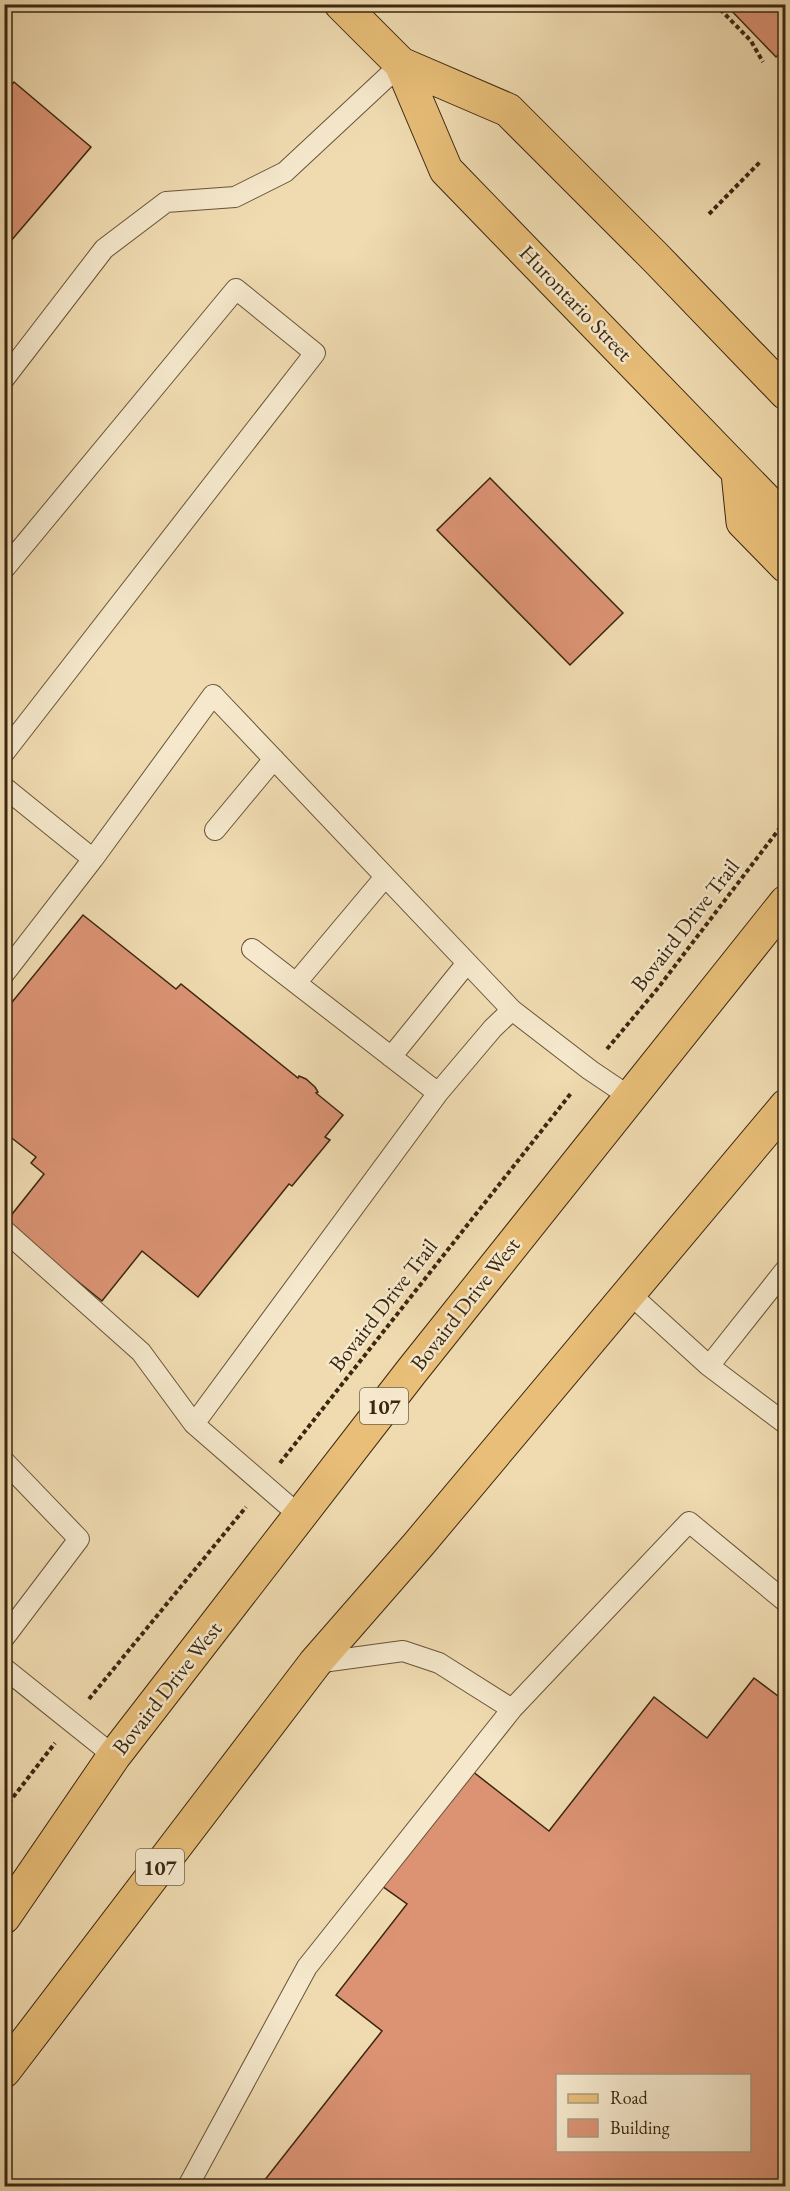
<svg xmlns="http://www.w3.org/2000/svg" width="790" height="2191" viewBox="0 0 790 2191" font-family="'EB Garamond',serif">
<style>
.building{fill:#db9374;stroke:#3a2710;stroke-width:1.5;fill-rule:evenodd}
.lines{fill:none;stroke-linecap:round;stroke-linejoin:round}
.service-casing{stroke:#685438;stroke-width:22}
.primary-casing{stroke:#3a2710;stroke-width:35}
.path{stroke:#3a2710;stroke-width:4;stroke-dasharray:4.5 3;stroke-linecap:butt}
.service{stroke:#f5e8cc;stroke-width:20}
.primary{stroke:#e8be78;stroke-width:33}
.labels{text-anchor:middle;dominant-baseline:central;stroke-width:5;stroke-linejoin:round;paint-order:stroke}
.shield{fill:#f5e8cc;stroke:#726148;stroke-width:1.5}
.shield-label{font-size:21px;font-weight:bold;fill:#3a2710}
.street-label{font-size:22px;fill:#3a2710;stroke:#f5e8cc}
</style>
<rect width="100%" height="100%" fill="#f0dbb1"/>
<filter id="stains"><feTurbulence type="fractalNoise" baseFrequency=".00333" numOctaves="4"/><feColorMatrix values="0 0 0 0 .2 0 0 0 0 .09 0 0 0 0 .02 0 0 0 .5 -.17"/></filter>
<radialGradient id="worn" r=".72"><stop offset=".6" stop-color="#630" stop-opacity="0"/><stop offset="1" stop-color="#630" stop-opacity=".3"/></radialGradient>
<path class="building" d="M725 4H786V48L776 57Z
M14 82 91 147 4 249V93Z
M490 478 623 613 570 665 437 530Z
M83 915 176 989 181 984 298 1078 299 1076 306 1079 315 1087 318 1092 316 1093 343 1115 325 1137 330 1140 292 1186 289 1184 198 1297 142 1251 102 1301 5 1223 44 1174 31 1163 36 1157 4 1132V1012Z
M754 1678 786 1702V2186H260L382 2031 336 1995 407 1904 382 1886 472 1771 549 1831 654 1697 707 1738ZM558 2076H750V2150H558Z"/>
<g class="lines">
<defs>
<path id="service" d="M4 379 104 249 166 202 235 197 285 172 401 64
M4 569 236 289 315 353 4 753
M4 787 93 859
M215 830 274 759
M252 949 438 1093
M4 974 93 859 213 695 512 1010
M296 983 385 877
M391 1057 467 963
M4 1230 141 1352 194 1424
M630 1294 709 1366 786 1424
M709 1366 786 1269
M4 1461 79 1539 4 1638
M300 1516 194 1424 438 1093 493 1028 512 1010 590 1070 630 1097
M315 1663 403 1651 439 1663 512 1709
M4 1668 114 1756
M188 2186 307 1967 512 1709 689 1522 786 1602"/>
<path id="primary" d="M341 4 401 64 508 110 655 257 786 393
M401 64 446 170 786 521
M738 473 743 522 786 566
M4 1917 114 1756 411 1372 786 902
M4 2071 315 1663 418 1545 786 1106"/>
</defs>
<use href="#service" class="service-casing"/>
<use href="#primary" class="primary-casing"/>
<path class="path" d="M715 4 751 41 763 62
M709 214 761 161
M607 1049 658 988 786 820
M280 1463 572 1092
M89 1699 246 1507
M4 1809 55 1743"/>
<use href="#service" class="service"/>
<use href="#primary" class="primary"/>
</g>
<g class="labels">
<g class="shield">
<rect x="360" y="1388" width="48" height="36" rx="4.5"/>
<rect x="136" y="1849" width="48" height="36" rx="4.5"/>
</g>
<g class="shield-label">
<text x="384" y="1406">107</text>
<text x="160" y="1867">107</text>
</g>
<g class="street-label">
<text transform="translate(576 303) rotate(46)">Hurontario Street</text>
<text transform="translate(685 925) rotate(-52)">Bovaird Drive Trail</text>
<text transform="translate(465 1304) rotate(-52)">Bovaird Drive West</text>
<text transform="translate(383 1305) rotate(-52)">Bovaird Drive Trail</text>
<text transform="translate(167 1688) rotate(-52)">Bovaird Drive West</text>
</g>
</g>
<rect width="790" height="2191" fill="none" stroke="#f0dbb1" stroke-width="24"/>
<rect x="6" y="6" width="778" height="2179" fill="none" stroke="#3a2710" stroke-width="3"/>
<rect x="12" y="12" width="766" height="2167" fill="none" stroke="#3a2710" stroke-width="1.5"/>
<rect x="556" y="2074" width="195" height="78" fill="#f5e8cc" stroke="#aa9b81" stroke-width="1.5"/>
<rect x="568" y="2094" width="30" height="9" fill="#e8be78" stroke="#aa9b81" stroke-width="1.5"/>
<text x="610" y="2104" font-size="18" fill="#3a2710">Road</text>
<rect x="568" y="2119" width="30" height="18" fill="#db9374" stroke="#aa9b81" stroke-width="1.5"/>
<text x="610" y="2134" font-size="18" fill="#3a2710">Building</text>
<rect width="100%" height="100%" filter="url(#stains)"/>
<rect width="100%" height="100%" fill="url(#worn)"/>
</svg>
